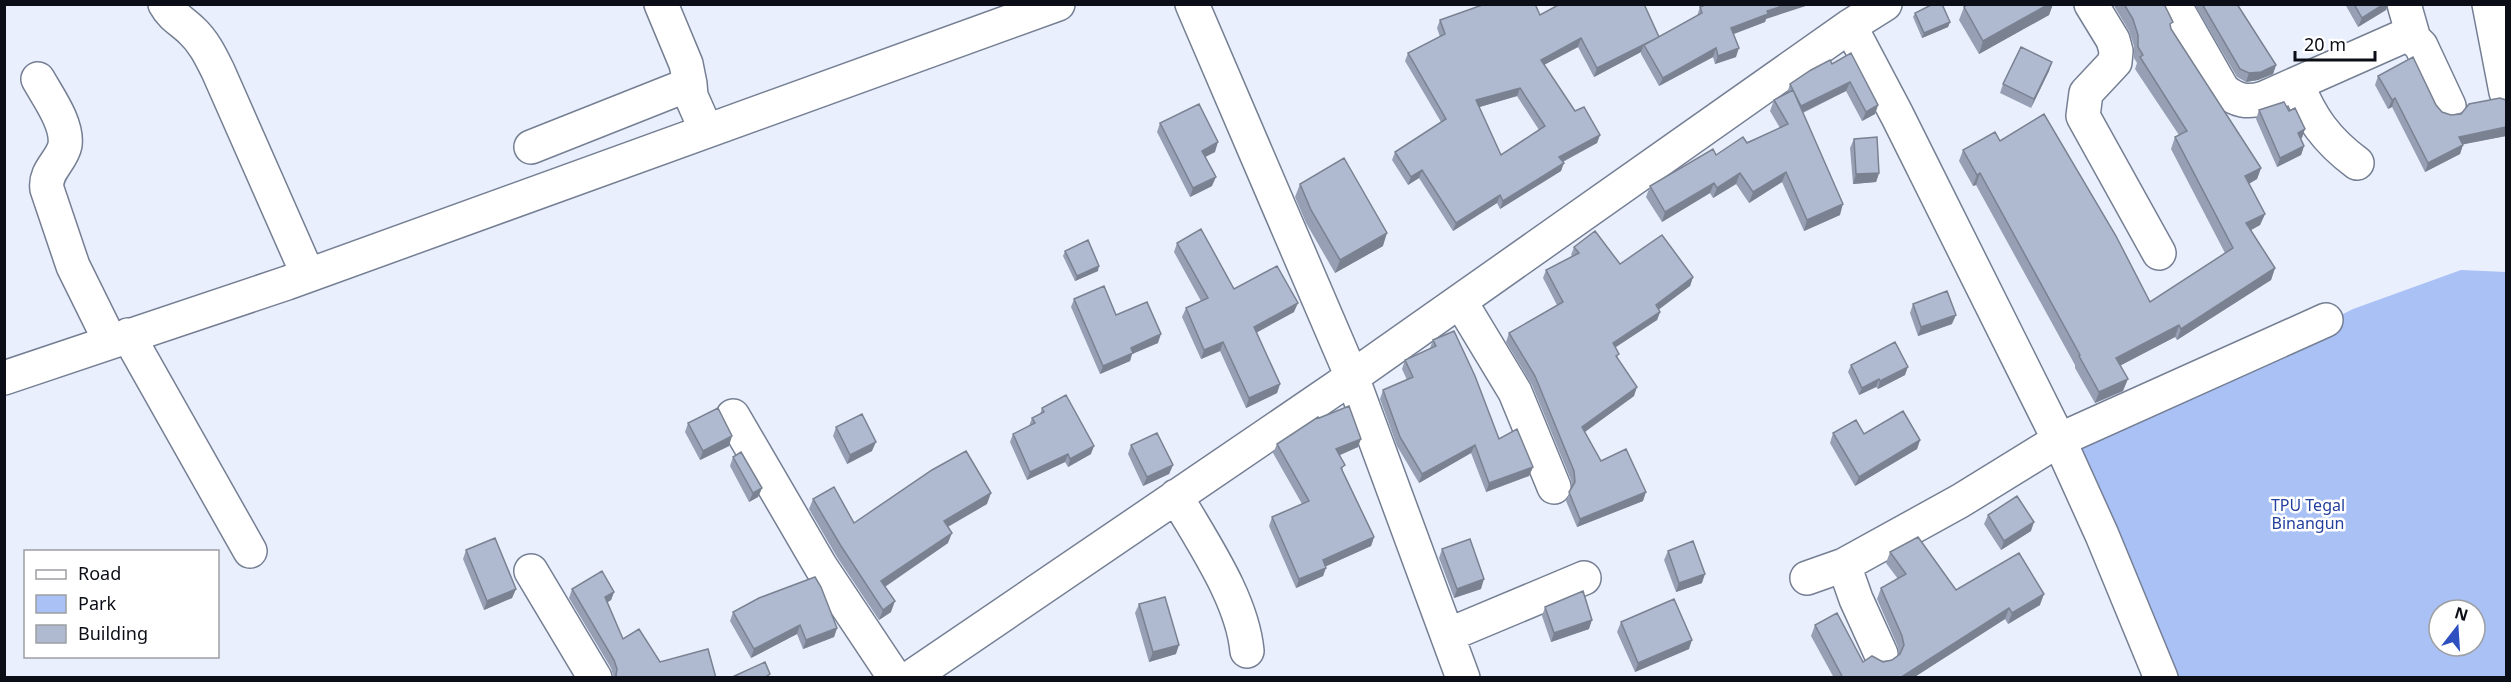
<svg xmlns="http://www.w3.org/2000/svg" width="2511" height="682" viewBox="0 0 2511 682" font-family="'Noto Sans',sans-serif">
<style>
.green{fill:#aac1f6;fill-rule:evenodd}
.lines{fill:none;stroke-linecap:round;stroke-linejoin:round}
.minor-casing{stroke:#757f94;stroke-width:36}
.minor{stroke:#fff;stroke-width:33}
.wall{fill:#969fb3;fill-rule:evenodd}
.shaded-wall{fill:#7a8292}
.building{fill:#afb9d0;stroke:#7a8292;stroke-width:1.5;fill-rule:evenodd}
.labels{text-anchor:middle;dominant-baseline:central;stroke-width:5;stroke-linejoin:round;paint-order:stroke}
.park-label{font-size:16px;fill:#233f9d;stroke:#fff}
</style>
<rect width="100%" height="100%" fill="#e9effd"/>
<path class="green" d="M2461 270 2506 272V677H2173L2073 449 2353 309ZM2439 610H2475V646H2439Z"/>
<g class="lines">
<defs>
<path id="minor" d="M165 4C172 17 182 21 192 31 204 42 211 57 218 71L308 275
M661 4 686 64 690 84
M1192 4 1352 377 1463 678
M2091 4 2113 40 2116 51 2115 62 2086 93 2083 116 2159 253
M2174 4 2223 90C2237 101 2247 103 2264 98L2404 36 2414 39 2421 46 2449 106
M2404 4 2414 39
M2489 4 2506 92
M1850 26 1897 115 2059 440 2102 535 2161 678
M38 79C48 97 68 124 65 145 62 161 44 171 47 189L73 266 110 341
M2297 84C2311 118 2326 140 2357 163
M531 147 690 84 691 96 706 130
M1460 301 1515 392 1554 487
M128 335 250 551
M4 378 287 283 1058 4
M733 416 821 567 895 678
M1176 496C1202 542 1242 598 1247 651
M1844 565 1856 599 1881 654
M531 571 595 678
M1807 578 1844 565 1960 501 2059 440 2326 320
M1448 635 1584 578
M910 678 1352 377 1850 26 1885 4"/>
</defs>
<use href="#minor" class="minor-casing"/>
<use href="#minor" class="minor"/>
</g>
<path class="wall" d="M1968 4H2053L2049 15 1979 54 1959 20 1964 7Z
M2113 4H2164L2171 28 2261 168 2257 179 2249 184 2265 214 2260 225 2251 230 2275 268 2271 280 2177 340 2175 337 2120 365 2123 391 2095 403 2075 368V365L1976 185 1973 186 1959 161 1963 150 2000 141 2150 302 2225 253 2171 149 2175 137 2179 135 2135 69 2137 63 2134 58V46L2129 31Z
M2194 4H2237L2276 65 2273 74 2258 80 2246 82 2237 77Z
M2345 4H2388L2386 10 2358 27Z
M1700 7 1766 19 1765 22 1734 34 1736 57 1715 64 1713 57 1659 86 1641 54V52L1594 77 1578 47 1544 65 1575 111 1600 135 1597 143 1563 162 1561 171 1500 209 1497 203 1453 231 1419 178 1408 185 1392 160 1395 152 1441 122 1405 61 1408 53 1440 37 1437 28 1440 20 1540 15 1659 37 1697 16ZM1517 96 1539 130 1501 155 1479 107Z
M1915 13 1950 22 1948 27 1922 38 1913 17Z
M2052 62 2049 71 2031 108 2000 93 2003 84Z
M1832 64 1878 105 1875 114 1862 121 1846 91 1803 113 1840 215 1804 231 1782 182 1749 203 1736 184 1713 198 1710 193 1662 222 1646 197 1650 186 1716 155 1780 128 1770 111 1774 100 1787 93 1790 84Z
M2378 76 2436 105 2442 112 2451 115 2506 100V136L2463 144 2460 154 2425 172 2392 107 2388 109 2375 85Z
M2259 110 2302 138H2301L2304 146 2301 155 2277 167 2256 119Z
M1160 123 1215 152 1205 157 1212 186 1190 197 1157 132Z
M1854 139 1879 173 1876 182 1853 184 1850 148Z
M1300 184 1383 246 1335 273 1306 223 1295 197Z
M1177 243 1234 289 1294 312 1256 333 1280 384 1277 393 1246 408 1220 351 1201 359 1182 317 1186 308 1201 301 1174 252Z
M1574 247 1620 264 1693 277 1690 286 1658 309 1660 312 1657 320 1615 347 1618 358 1634 396 1585 432 1601 461 1643 501 1577 527 1566 501 1572 487 1571 480 1532 385 1506 342 1509 333 1557 305 1543 278 1546 270 1572 256 1571 255Z
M1065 251 1098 271 1075 281 1063 256Z
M1074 299 1116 315 1158 343 1132 354 1130 361 1100 374 1071 307Z
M1913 304 1952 324 1918 336 1910 313Z
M1433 340 1499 439 1533 467 1529 476 1486 492 1471 453 1419 483 1397 446 1380 399 1383 390 1407 380 1402 369 1405 360 1430 348Z
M1851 365 1905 375 1878 389 1876 387 1859 395 1848 372Z
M1042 408 1091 454 1068 467 1065 462 1027 480 1010 442 1013 434 1029 426 1032 418 1040 414Z
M1319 418 1358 447 1340 455 1343 471 1374 537 1371 546 1326 566 1323 576 1296 588 1269 526 1272 517 1302 504 1273 453 1277 444Z
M688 423 729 446 700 460 685 432Z
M836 427 872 451 847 464 833 436Z
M1833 433 1864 434 1920 440 1917 449 1855 486 1830 443Z
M1131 445 1173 465 1169 474 1143 486 1128 454Z
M733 457 762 488 758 497 749 502 730 466Z
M813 499 854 523 987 504 948 527V543L885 587 891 612 879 620 837 557 809 509Z
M1988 515 2031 531 2001 550 1984 524Z
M1442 549 1481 589 1454 598 1439 558Z
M466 550 516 589 512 598 484 610 463 559Z
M1668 551 1702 583 1676 592 1664 560Z
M1890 552 1956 590 2040 605 2008 624 2005 619 1913 678H1834L1811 636 1815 625 1863 662 1892 660 1899 655 1898 647 1877 599 1881 588 1898 579 1886 563Z
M572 589 614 592 611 600 607 602 623 639 660 662 716 678H614L611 668 569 598Z
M1139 604 1176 654 1149 662 1135 613Z
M1545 607 1589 629 1551 642 1542 616Z
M733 612 837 628 834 637 803 649 797 634 751 658 730 621Z
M1621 622 1689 649 1635 672 1617 632Z"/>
<path class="shaded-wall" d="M1788 4H1812L1766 19 1765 22 1728 36 1731 28 1767 11Z
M2049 4H2053L2049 15 1979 54 1983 41Z
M2384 4H2388L2386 10 2358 27 2362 18Z
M1950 22 1948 27 1922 38 1924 33Z
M1659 37 1644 45 1641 52 1594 77 1597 68Z
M1581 38 1578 47 1538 68 1541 60Z
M1716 48 1713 57 1659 86 1663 78Z
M1739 48 1736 57 1715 64 1718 56Z
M2052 62 2049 71 2031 108 2034 99Z
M2276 65 2273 74 2258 80 2246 82 2249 73Z
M1850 82 1846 91 1797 115 1801 106Z
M1520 88 1517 96 1473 109 1476 100Z
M2395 98 2392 107 2388 109 2392 100Z
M1878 105 1875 114 1862 121 1866 112Z
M2506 127V136L2455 146 2459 137Z
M2305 129 2302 138 2294 142 2298 133Z
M1600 135 1597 143 1556 165 1559 157Z
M1218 142 1215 152 1199 160 1202 151Z
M2463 145 2460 154 2425 172 2428 163Z
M2304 146 2301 155 2277 167 2280 158Z
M1564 163 1561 171 1500 209 1503 201Z
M2261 168 2257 179 2241 188 2245 176Z
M1422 170 1419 178 1408 185 1411 177Z
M1786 172 1782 182 1749 203 1753 192Z
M1740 173 1736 184 1713 198 1717 188Z
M1879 173 1876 182 1853 184 1856 174Z
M1980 173 1976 185 1973 186 1977 175Z
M1216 177 1212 186 1190 197 1193 188Z
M1714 183 1710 193 1662 222 1665 212Z
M1500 195 1497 203 1453 231 1456 223Z
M1843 204 1840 215 1804 231 1807 220Z
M2265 214 2260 225 2242 235 2246 223Z
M1387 233 1383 246 1335 273 1340 260Z
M1099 266 1098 271 1075 281 1077 276Z
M2275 268 2271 280 2177 340 2181 329Z
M1693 277 1690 286 1653 314 1656 305Z
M1298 303 1294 312 1250 336 1254 327Z
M1660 312 1657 320 1610 351 1613 343Z
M1956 315 1952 324 1918 336 1921 327Z
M2179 325 2175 337 2112 370 2116 358Z
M1161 334 1158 343 1132 354 1130 361 1100 374 1103 366 1131 348Z
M1223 342 1220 351 1201 359 1204 350Z
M1908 367 1905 375 1878 389 1880 381Z
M1879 379 1876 387 1859 395 1862 388Z
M2128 379 2123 391 2095 403 2099 392Z
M1280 384 1277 393 1246 408 1249 398Z
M1637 387 1634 396 1579 436 1582 427Z
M732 436 729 446 700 460 703 451Z
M1361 439 1358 447 1333 458 1336 449Z
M1920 440 1917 449 1855 486 1859 477Z
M876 442 872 451 847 464 850 455Z
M1475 445 1471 453 1419 483 1422 474Z
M1094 446 1091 454 1068 467 1070 459Z
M1068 454 1065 462 1027 480 1030 472Z
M1173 465 1169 474 1143 486 1147 477Z
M1533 467 1529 476 1486 492 1489 483Z
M762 488 758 497 749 502 753 493Z
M1646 492 1643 501 1577 527 1580 519Z
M991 493 987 504 940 531 944 521Z
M2034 522 2031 531 2001 550 2004 541Z
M952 533 948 543 877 592 881 581Z
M1374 537 1371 546 1320 569 1323 560Z
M1326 568 1323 576 1296 588 1299 579Z
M1705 574 1702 583 1676 592 1679 583Z
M1484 579 1481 589 1454 598 1457 589Z
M516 589 512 598 484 610 487 601Z
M614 592 611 600 602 606 605 597Z
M2044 594 2040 605 2008 624 2012 613Z
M895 601 891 612 879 620 883 610Z
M2009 608 2005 619 1913 678H1900Z
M1592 620 1589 629 1551 642 1554 633Z
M800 625 797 634 751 658 754 649Z
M837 628 834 637 803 649 806 640Z
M1692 640 1689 649 1635 672 1638 663Z
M1179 645 1176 654 1149 662 1153 652Z"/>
<path class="building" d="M1485 4H1535L1540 15 1560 4H1644L1659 37 1597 68 1581 38 1541 60 1575 111 1584 107 1600 135 1559 157 1564 163 1503 201 1500 195 1456 223 1422 170 1411 177 1395 152 1446 119 1408 53 1445 34 1440 20ZM1520 88 1545 126 1501 155 1476 100Z
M1708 4H1788L1767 11 1768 14 1731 28 1739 48 1718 56 1716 48 1663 78 1644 45 1702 13 1700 7Z
M1933 4H1942L1950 22 1924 33 1915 13Z
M1968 4H2049L1983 41 1964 7Z
M2124 4H2164L2173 22 2170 24 2171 29 2261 168 2245 176 2265 214 2246 223 2275 268 2181 329 2179 325 2116 358 2128 379 2099 392 2079 356 2080 355 1980 173 1977 175 1963 150 1995 132 2000 141 2044 114 2116 236 2150 302 2233 248 2175 137 2187 131 2140 57 2143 55 2138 47V35L2133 19Z
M2202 4H2237L2276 65 2261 72 2249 73 2240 69Z
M2354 4H2384L2362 18Z
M2021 47 2052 62 2034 99 2003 84Z
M1851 53 1878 105 1866 112 1850 82 1801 106 1790 84 1811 70 1830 60 1832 64Z
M2413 57 2436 105 2442 112 2451 115 2461 114 2469 104 2500 98 2506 100V127L2459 137 2463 145 2428 163 2395 98 2392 100 2378 76Z
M1793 90 1843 204 1807 220 1786 172 1753 192 1740 173 1717 188 1714 183 1665 212 1650 186 1713 149 1716 155 1743 137 1747 143 1788 124 1774 100Z
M2284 102 2289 111 2295 108 2305 129 2298 133 2304 146 2280 158 2259 110Z
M1199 104 1218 142 1202 151 1216 177 1193 188 1160 123Z
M1877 137 1879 173 1856 174 1854 139Z
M1344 158 1387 233 1340 260 1311 210 1300 184Z
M1201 229 1234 289 1277 266 1298 303 1254 327 1280 384 1249 398 1223 342 1204 350 1186 308 1208 298 1177 243Z
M1595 231 1620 264 1662 235 1693 277 1656 305 1660 312 1613 343 1619 354 1616 356 1637 387 1582 427 1601 461 1626 449 1646 492 1580 519 1569 492 1575 482 1574 471 1535 376 1509 333 1563 302 1546 270 1579 253 1574 247Z
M1088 240 1099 266 1077 276 1065 251Z
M1104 286 1116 315 1147 302 1161 334 1131 348 1133 353 1103 366 1074 299Z
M1947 291 1956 315 1921 327 1913 304Z
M1454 331 1475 376 1499 439 1517 429 1533 467 1489 483 1475 445 1422 474 1400 437 1383 390 1413 377 1405 360 1436 346 1433 340Z
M1895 342 1908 367 1880 381 1879 379 1862 388 1851 365Z
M1066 395 1094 446 1070 459 1068 454 1030 472 1013 434 1035 423 1032 418 1044 412 1042 408Z
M1349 406 1361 439 1336 449 1345 465 1341 468 1374 537 1323 560 1326 568 1299 579 1272 517 1309 501 1277 444 1318 417 1319 418Z
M718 408 732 436 703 451 688 423Z
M1903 411 1920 440 1859 477 1833 433 1856 420 1864 434Z
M862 414 876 442 850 455 836 427Z
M1157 433 1173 465 1147 477 1131 445Z
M966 451 991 493 944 521 952 533 881 581 895 601 883 610 841 546 813 499 834 487 854 523 932 470Z
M741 452 762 488 753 493 733 457Z
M2017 496 2034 522 2004 541 1988 515Z
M1918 537 1956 590 2019 553 2044 594 2012 613 2009 608 1900 678H1843L1815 625 1837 613 1863 662 1872 656 1883 662 1892 660 1900 654 1904 645 1902 636 1881 588 1906 574 1890 552Z
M495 538 516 589 487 601 466 550Z
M1470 539 1484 579 1457 589 1442 549Z
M1693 541 1705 574 1679 583 1668 551Z
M602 571 614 592 605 597 623 639 639 629 660 662 708 649 716 678H617L616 675 617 669 614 660 572 589Z
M815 577 821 587 837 628 806 640 800 625 754 649 733 612 759 598Z
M1583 591 1592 620 1554 633 1545 607Z
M1165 597 1179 645 1153 652 1139 604Z
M1674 599 1692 640 1638 663 1621 622Z
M765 662 770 674 764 678H730Z"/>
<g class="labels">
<g class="park-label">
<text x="2308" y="505">TPU Tegal<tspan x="2308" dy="18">Binangun</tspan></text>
</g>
</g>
<rect width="2511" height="682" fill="none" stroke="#0b0e16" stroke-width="12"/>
<rect x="24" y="550" width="195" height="108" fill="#ffffff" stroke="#9d9fa2" stroke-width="1.5"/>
<rect x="36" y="570" width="30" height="9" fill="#ffffff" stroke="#9d9fa2" stroke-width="1.5"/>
<text x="78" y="580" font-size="18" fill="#0b0e16">Road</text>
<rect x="36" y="595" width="30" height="18" fill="#aac1f6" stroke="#9d9fa2" stroke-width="1.5"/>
<text x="78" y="610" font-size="18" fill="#0b0e16">Park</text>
<rect x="36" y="625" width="30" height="18" fill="#afb9d0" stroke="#9d9fa2" stroke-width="1.5"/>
<text x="78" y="640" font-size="18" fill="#0b0e16">Building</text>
<g transform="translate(2457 628) rotate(17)"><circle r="28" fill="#ffffff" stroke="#9d9fa2" stroke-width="1.5"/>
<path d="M0-4.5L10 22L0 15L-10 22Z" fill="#2d4fbf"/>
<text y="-9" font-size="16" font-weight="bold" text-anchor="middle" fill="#0b0e16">N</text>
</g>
<path d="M2295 51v9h80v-9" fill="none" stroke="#0b0e16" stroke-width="3"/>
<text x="2304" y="51" font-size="18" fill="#0b0e16" stroke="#ffffff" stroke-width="4.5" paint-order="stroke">20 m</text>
</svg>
